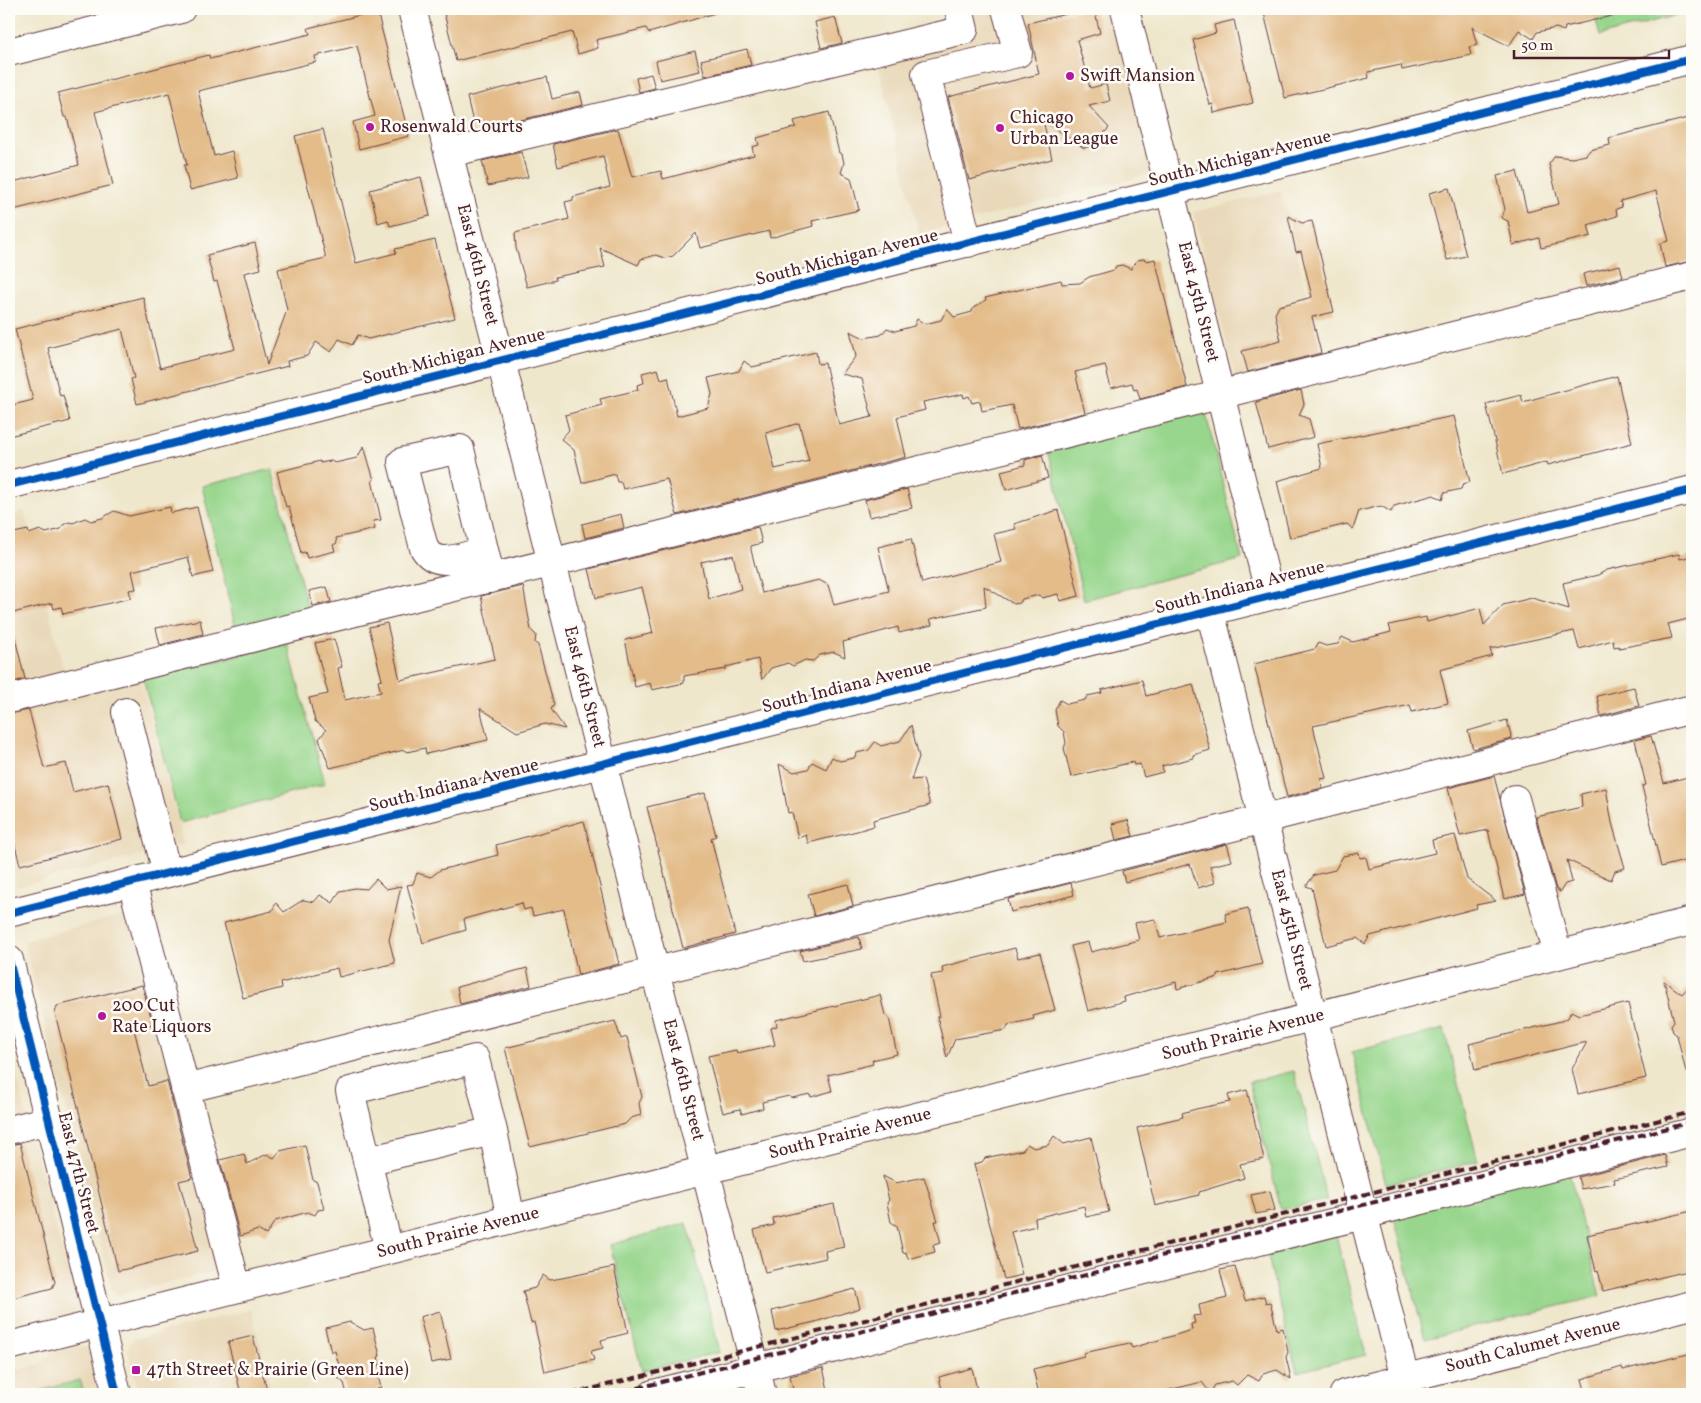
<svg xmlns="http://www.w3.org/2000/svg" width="1701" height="1403" viewBox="0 0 1701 1403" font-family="Vollkorn,serif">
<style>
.built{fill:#e9d9ba}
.green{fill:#97d68c;stroke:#707a5c}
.building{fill:#e3bc89;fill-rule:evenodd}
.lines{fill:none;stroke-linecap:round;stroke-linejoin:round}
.minor-casing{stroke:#633d43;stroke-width:30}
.major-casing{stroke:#633d43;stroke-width:30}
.minor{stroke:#fff;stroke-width:28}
.major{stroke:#fff;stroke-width:28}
.rail{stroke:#4a1f2b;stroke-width:4;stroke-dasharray:8 4;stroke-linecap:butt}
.cycleway-casing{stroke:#fdfcf7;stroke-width:11}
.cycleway{stroke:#0057b8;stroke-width:8}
.poi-dot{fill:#b5179e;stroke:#fdfcf7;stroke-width:2}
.labels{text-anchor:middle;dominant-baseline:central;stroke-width:5;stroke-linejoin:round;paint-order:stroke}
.poi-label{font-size:18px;fill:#4a1f2b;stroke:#fdfcf7;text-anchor:start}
.street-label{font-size:18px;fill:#4a1f2b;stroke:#fdfcf7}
</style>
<rect width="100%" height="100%" fill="#fdfcf7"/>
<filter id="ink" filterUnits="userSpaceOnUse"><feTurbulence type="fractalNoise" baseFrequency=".02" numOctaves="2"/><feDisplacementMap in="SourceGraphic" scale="10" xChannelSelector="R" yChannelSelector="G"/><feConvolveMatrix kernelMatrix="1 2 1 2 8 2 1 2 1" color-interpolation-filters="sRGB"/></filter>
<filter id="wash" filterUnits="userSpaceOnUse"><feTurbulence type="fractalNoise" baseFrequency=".0096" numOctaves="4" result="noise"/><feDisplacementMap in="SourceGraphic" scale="20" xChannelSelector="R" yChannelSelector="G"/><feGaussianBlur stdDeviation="1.12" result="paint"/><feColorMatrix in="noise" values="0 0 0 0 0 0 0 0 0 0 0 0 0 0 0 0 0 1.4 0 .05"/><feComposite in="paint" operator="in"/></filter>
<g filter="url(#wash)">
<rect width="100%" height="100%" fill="#efe7cc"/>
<path class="built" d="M959 9H1111L1153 173 919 234 875 51 964 30Z
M1281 191 1326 367 1238 389 1193 212Z
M24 511 67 684 137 667 184 845 16 887 9 857V516Z
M139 911 232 1267 122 1294H115L112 1289 24 941Z
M9 1048 66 1267 76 1278 81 1304 80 1310 70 1318 46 1324 32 1316 9 1322Z
M251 1309 272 1394H139L128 1350 129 1344 134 1339Z
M78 1346 85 1347 92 1352 96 1360 99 1372 97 1394H9V1372L41 1364 51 1353Z"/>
<path class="green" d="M1593 9H1674L1676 15 1600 36Z
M1205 410 1242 559 1084 600 1048 449Z
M272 469 308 609 280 616 325 784 180 823 143 678 242 655 202 486Z
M1444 1029 1478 1161 1386 1184 1352 1052Z
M1294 1071 1327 1200 1281 1210 1249 1082Z
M1569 1171 1600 1296 1425 1339 1393 1213Z
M687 1223 720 1352 642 1371 610 1245Z
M1336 1235 1366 1355 1297 1372 1267 1253Z
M80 1380 84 1394H28Z"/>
<g id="blocks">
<path class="building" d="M443 9H714L715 13 649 33 646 28 596 40 598 48 578 54 572 32 456 61Z
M1087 9H1094L1100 33 1077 40 1090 88 1106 84 1110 101 1089 106 1109 128 1101 136 1103 143 1084 148 1043 120 1052 159 969 180 948 97 1039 74 1028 23Z
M1263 9H1615L1616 15 1565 27 1564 31 1556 28 1537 32 1533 39 1519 30 1509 46 1472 27 1477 45 1469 47 1471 55 1402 70 1401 65 1368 72 1369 78 1285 98Z
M377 11 409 136 359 149 353 122 375 116 357 46 315 56 316 62 198 91 214 156 232 151 238 178 190 190 184 165H187L169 93 95 112 113 185 9 211V183L79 165 67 117H64L58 93 209 55 210 59 310 34 308 28Z
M835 17 842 43 821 48 815 22Z
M1234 20 1253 103 1214 113 1213 104 1210 105 1193 40 1216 33 1214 25Z
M747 49 751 65 705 76 701 60Z
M695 51 700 71 660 80 656 61Z
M651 74 655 88 639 92 636 78Z
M547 77 552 99 580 92 583 105 475 131 467 97Z
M829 112 839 153 842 154 844 163 841 173 851 178 859 210 812 221 813 226 770 238 769 231 700 248 696 233 673 256 665 258 656 255 641 259 638 265 600 248 605 267 555 277 556 280 527 287 516 248 515 233 569 219 565 202 573 200V197L610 187 603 156 558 167 553 144 618 129 632 177 661 171 663 179 754 155 752 147 759 145 757 138 796 127 794 121Z
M1692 117V261L1665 267 1660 243 1669 241 1656 191 1620 201 1622 207 1616 209 1617 216 1588 225 1591 236 1541 248 1539 238 1513 245 1508 221 1501 218 1505 209 1497 176 1517 171 1527 212 1559 204 1549 164 1555 156 1572 158 1586 155 1590 150 1610 145 1609 138Z
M323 129 356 263 396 253 395 249 435 240 455 318 368 339 358 335 352 345 339 339 331 352 316 342 307 356 287 361 288 366 137 404 131 379 134 378 122 329 48 348 60 396 63 395 70 421 9 436V406L33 400 15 329 143 297 160 368 235 349 217 281 214 282 207 255 255 243 261 269 244 273 267 365 287 310 278 269 326 258 295 136Z
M521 152 528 177 488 186 482 161Z
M421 177 430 216 390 226 388 220 378 223 370 190Z
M1449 188 1466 256 1447 260 1429 193Z
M1288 216 1302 223 1312 221 1334 312 1312 317 1321 353 1248 372 1242 351 1281 341 1275 314 1279 306 1312 297 1301 251 1296 252Z
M1144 259 1147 261 1155 259 1187 387 1140 399 1137 389 1134 390 1132 383 1111 388 1105 365 1075 372 1085 413 1018 429 1012 405 982 411 980 401 972 403 969 396 964 398 963 394 923 402 925 410 897 417 906 457 677 515 667 479 623 489 621 482H617L615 474 582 483 574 450 561 439 569 430 565 415 602 405 600 399 638 390 637 385 644 383 642 373 658 369 661 379 668 377 677 416 708 408 712 394 708 378 739 371 744 361 752 367 816 352 818 364 825 363 839 425 872 417 862 379 842 374 856 356 850 331 864 338 881 335 887 328 895 331 914 326 917 319 925 324 941 320 947 309 954 317 972 312 973 308 986 300 985 298 1061 280 1062 284 1080 283 1089 277 1114 270 1116 266 1122 265 1131 269 1137 260ZM799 423 809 461 775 469 766 433Z
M1620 265 1623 277 1586 286 1583 274Z
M1617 376 1632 443 1548 465 1547 462 1503 474 1486 404 1521 395 1523 402Z
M1301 390 1304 404 1299 415 1309 419 1314 437 1268 449 1256 402Z
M1454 416 1470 482 1463 484 1461 489 1444 493 1442 500 1434 495 1394 506 1391 512 1381 506 1359 511 1353 529 1347 524 1290 538 1277 481 1322 468 1317 444Z
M364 446 374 480H372L381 520 373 521 375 529 336 538 337 543 333 545 335 551 307 558 305 552 301 553 289 506 286 507 277 472 320 461V463L331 461 335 463 357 458Z
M1042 455 1048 478 1006 490 1001 471 1025 465V460Z
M907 489 912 508 869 517 865 500Z
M170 507 171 513 197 507 213 572 193 577 188 557 132 571 136 589 129 590 131 598 63 614 61 607 54 609 52 603 9 614V534L28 530 29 534 40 530 46 533 61 529 63 525 69 522 73 523 85 518 91 521 102 518 114 511 129 516Z
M1058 510 1079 596 1060 601 1058 594 1042 598 1039 595 1022 599 1020 603 1014 604 984 586 986 607 930 619 932 625 899 633 898 627 843 642 845 657 834 652 820 655 813 661 805 660 793 666 788 663 771 668 762 680 758 659 726 667V669L684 676V683L652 690 650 683 635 687 625 640 653 633 642 587 596 598 589 569 758 527 762 543 751 546V550L762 593 819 580 828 585 834 605 889 591 878 547 911 539 922 583 1001 562 994 534 1016 529 1014 524ZM733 555 741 589 709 599 701 562Z
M621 514 624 528 585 538 582 524Z
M1679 554 1680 559 1692 556V618L1668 624 1672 638 1619 648V646L1614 647 1613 640 1579 649 1574 631 1490 649 1492 656 1440 670 1448 703 1412 712 1410 705 1313 726 1326 778 1321 779 1322 788 1287 797 1254 664 1315 649 1318 643 1326 646 1338 644 1342 637 1353 642 1391 632 1389 625 1426 617 1427 622 1480 608 1484 625 1503 605 1532 598 1569 609 1563 583 1598 575 1607 570Z
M523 586 531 630 536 635 535 643 538 645 554 705 551 709 565 729 545 724 517 732 480 708 488 740 426 754 425 748 407 752 404 750 330 768 319 739 326 730 315 721 309 698 328 694 315 643 334 639 342 667 338 668 345 700 381 692 378 681 382 680 369 627 387 623 400 680 495 659 481 596Z
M327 587 331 602 313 606 309 591Z
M200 620 203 634 160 645 156 628Z
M9 638H15L25 679 9 683Z
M1142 680 1146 696 1193 684 1210 750 1193 755V758L1162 766 1163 772 1144 777 1140 764 1134 765 1133 762 1071 777 1064 748 1066 743 1064 732 1058 726 1055 710 1060 700 1067 704 1085 700 1087 696 1102 693 1101 690Z
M1634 687 1639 706 1601 716 1597 696Z
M29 710 44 768 66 763 73 792 108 783 122 839 20 865 9 822V714Z
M1507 720 1512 739 1473 749 1468 731Z
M911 725 919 757 911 780 923 779 930 805 873 820 874 826 857 831 808 843 806 835 798 838 792 812 788 813 779 764 794 772 808 769 812 762 826 769 832 757 840 761 854 758 857 753 869 750 875 742 881 746 900 741Z
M1651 736 1664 783 1692 776V859L1661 867 1642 786 1646 785 1635 740Z
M1494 776 1525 894 1504 899 1488 830 1460 836 1448 788Z
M1606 788 1612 823 1625 868 1615 871 1611 880 1567 860 1572 882 1565 884 1560 892 1556 889 1536 817 1582 807 1581 794Z
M705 793 716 836 711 838 735 934 683 948 647 807Z
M1128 820 1133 836 1116 840 1112 824Z
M584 821 619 964 578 975 564 909 533 916 531 908 524 910 522 903 464 919 466 930 423 943 407 885 413 884 417 873 431 877 440 870 498 855 496 845Z
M1455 835 1467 879 1496 901 1476 905 1477 908 1370 936 1365 944 1357 938 1326 946 1312 888 1306 886 1314 875 1335 870 1343 856 1359 853 1360 858 1366 857 1369 869 1435 853 1432 840Z
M1227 844 1232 861 1210 866 1215 883 1198 888 1190 864 1125 882 1122 871Z
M376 879 386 889 401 886 389 940 395 963 339 977 337 968 281 983 282 988 243 998 224 923 272 911 276 903 284 912 303 900 314 902 320 895 333 903 340 891 355 888 367 889Z
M1071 883 1074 895 1011 912 1008 899Z
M848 884 853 906 814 916 808 894Z
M1248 908 1262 964 1218 975V977L1177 989 1176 982 1124 997 1125 1001 1088 1011 1071 946 1088 942 1091 952 1139 940 1135 923 1155 919 1160 938 1227 922 1225 914Z
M859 937 862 949 803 961 800 951Z
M1015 948 1018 958 1040 953 1055 1010 1033 1016 1034 1019 1008 1025 1006 1030 955 1039 947 1058 937 1016H940L931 975 943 973 942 967Z
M527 968 531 986 460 1004 457 987Z
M1664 981 1682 994 1692 983V1071L1686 1072 1677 1035 1673 1032 1671 1025 1674 1021Z
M142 985 153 1024 134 1029 148 1086 167 1081 192 1178 179 1181 198 1251 118 1271 55 1013 57 1006Z
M880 995 885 1015 889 1018 897 1054 872 1060 873 1064 828 1075 832 1091 811 1097 810 1094 792 1098 789 1096 762 1102 763 1108 742 1114 740 1109 723 1113 708 1056 736 1050 737 1053 775 1045 771 1028 777 1026 776 1020Z
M1628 1003 1646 1078 1578 1094 1572 1069 1587 1042 1475 1070 1469 1044 1561 1021 1568 1018 1571 1011 1579 1015Z
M615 1021 621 1039 627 1037 642 1097 639 1103 641 1115 631 1118 625 1124 530 1147 505 1048Z
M1247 1090 1264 1159 1240 1164 1244 1178 1199 1192V1195L1155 1206 1137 1128 1183 1117 1182 1113 1196 1109 1230 1102 1228 1095Z
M1054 1136 1064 1144 1091 1137 1109 1212 1086 1217 1084 1206 1035 1218 1036 1226 1011 1232 1022 1275 1004 1279 974 1164 982 1162 985 1158 1023 1150 1027 1144 1034 1148 1048 1145Z
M20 1143 55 1282 52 1288 9 1299V1145Z
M305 1145 313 1180 317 1182 324 1209 318 1210 315 1215 308 1212 275 1221 266 1235 258 1230 240 1236 220 1160 244 1154 247 1164 267 1154 274 1158 280 1151Z
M1665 1155 1668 1167 1614 1179 1615 1183 1581 1189 1578 1177Z
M883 1176 896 1183 924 1177 938 1221H935L941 1243 933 1245 935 1252 908 1259 906 1252 903 1253 897 1226 891 1222 887 1203 889 1200Z
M1270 1191 1275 1210 1256 1214 1251 1195Z
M834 1204 844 1247 825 1251 826 1258 765 1272 754 1230 774 1225 773 1218Z
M1692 1211V1270L1603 1291 1598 1270 1596 1271 1587 1235Z
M614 1267 628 1333 601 1340 603 1348 591 1351 594 1360 545 1372 534 1322 531 1323 523 1291 535 1288 543 1275 550 1280 562 1278Z
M1235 1267 1245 1301 1264 1296 1266 1303 1270 1302 1277 1330 1283 1328 1288 1352 1286 1357 1291 1379 1277 1370 1263 1374 1259 1381 1247 1375 1237 1385 1232 1381 1215 1385 1210 1393 1202 1382 1152 1394H1039L1033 1369 1084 1356 1083 1353 1130 1343 1132 1348 1192 1330 1191 1324 1195 1323 1193 1316 1201 1315 1199 1305 1227 1298 1220 1270Z
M855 1289 860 1308 815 1322 776 1331 772 1311Z
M440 1311 451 1359 431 1363 420 1317Z
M350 1322 364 1330 373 1328 380 1356 378 1357 381 1370 378 1375 381 1388 377 1389 379 1394H347L344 1383 338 1378 341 1373 335 1351 331 1352 325 1328Z
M253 1336 268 1394H241L228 1342Z
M1692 1353V1394H1586L1582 1379 1622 1367 1623 1370Z
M823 1368 829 1394H794L790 1376Z
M972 1368 978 1394H943L939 1377Z"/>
</g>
</g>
<g filter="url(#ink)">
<use href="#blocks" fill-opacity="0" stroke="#633d43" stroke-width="1"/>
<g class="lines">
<defs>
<path id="minor" d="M412 9 762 1394
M1125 9 1270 596
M9 52 181 9
M449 153 964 30 959 9
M968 243 926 74 1018 53 1006 9
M9 485 1692 59
M484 551C463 556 437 570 424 548L402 462 460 449 491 579
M1210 611 1409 1394
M9 699 1692 276
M126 712 167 873
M1515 799 1558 955
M132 882 237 1288
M9 913 1692 490
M185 1089 1288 813 1692 709
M9 1130 49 1120
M493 1131 511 1219
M367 1161 493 1131 475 1059 350 1091 389 1250
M9 1346 1692 921
M653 1394 1692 1132
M1344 1394 1692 1305"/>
<path id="major" d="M9 960 117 1394"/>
</defs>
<use href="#minor" class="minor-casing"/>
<use href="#major" class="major-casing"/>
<use href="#minor" class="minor"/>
<use href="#major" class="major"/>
<path class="rail" d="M571 1394 1692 1112
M614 1394 1692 1122"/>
<defs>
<path id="cycleway" d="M9 485 1692 59
M9 913 1692 490
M9 960 117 1394"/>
</defs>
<use href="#cycleway" class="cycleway-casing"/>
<use href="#cycleway" class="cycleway"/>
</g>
</g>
<g class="poi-dot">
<circle cx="1070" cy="76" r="5"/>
<circle cx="370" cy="127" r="5"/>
<circle cx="1000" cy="128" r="5"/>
<circle cx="102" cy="1016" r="5"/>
<rect x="131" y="1365" width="10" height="10" rx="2.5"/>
</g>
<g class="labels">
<g class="poi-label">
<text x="1080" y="76">Swift Mansion</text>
<text x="1010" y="118">Chicago<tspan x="1010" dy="21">Urban League</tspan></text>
<text x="380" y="127">Rosenwald Courts</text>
<text x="112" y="1006">200 Cut<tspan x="112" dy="21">Rate Liquors</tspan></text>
<text x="146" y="1370">47th Street &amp; Prairie (Green Line)</text>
</g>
<g class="street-label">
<text transform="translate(1240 159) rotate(-14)">South Michigan Avenue</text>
<text transform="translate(847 258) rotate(-14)">South Michigan Avenue</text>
<text transform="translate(477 265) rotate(76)">East 46th Street</text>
<text transform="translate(1198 302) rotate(76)">East 45th Street</text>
<text transform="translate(454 357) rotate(-14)">South Michigan Avenue</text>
<text transform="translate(1240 588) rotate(-14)">South Indiana Avenue</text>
<text transform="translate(584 687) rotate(76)">East 46th Street</text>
<text transform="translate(847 687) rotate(-14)">South Indiana Avenue</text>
<text transform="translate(454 786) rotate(-14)">South Indiana Avenue</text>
<text transform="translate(1291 930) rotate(76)">East 45th Street</text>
<text transform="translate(1243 1035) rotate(-14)">South Prairie Avenue</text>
<text transform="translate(683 1080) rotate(76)">East 46th Street</text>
<text transform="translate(850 1134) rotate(-14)">South Prairie Avenue</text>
<text transform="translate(78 1173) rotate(76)">East 47th Street</text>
<text transform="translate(458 1233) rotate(-14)">South Prairie Avenue</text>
<text transform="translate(1533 1346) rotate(-14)">South Calumet Avenue</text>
</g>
</g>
<rect width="1701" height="1403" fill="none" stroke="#fdfcf7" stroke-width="30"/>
<path d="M1514 50v8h155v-8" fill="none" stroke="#4a1f2b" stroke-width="2.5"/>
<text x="1521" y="50" font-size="15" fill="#4a1f2b" stroke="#fdfcf7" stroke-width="4" paint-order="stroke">50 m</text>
</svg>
